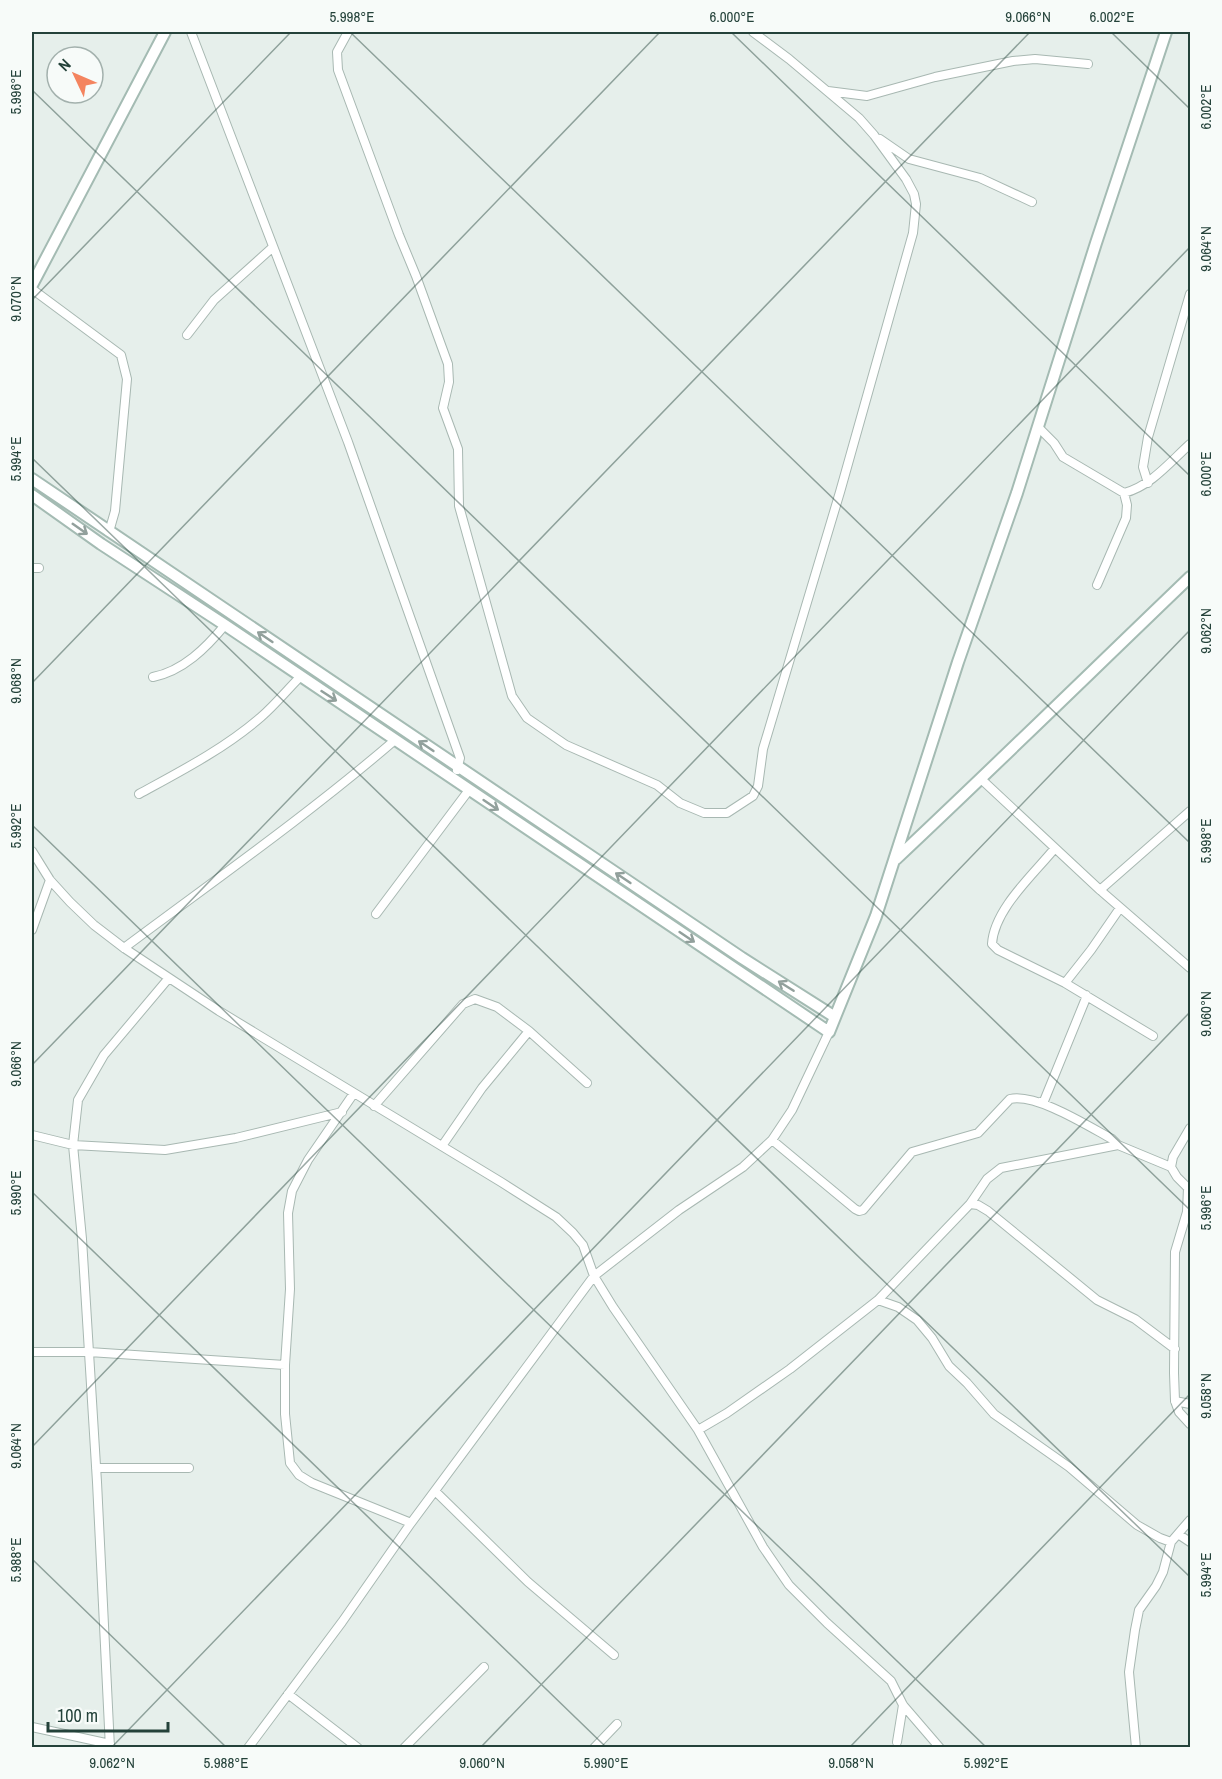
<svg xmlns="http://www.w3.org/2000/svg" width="1222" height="1779" viewBox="0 0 1222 1779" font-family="'Archivo Narrow',sans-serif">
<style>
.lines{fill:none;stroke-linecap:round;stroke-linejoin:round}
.street-casing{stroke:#a8b8b2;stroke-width:10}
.secondary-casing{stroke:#a4bbb3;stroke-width:14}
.street{stroke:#fff;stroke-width:8}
.secondary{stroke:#fff;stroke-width:10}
.oneway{stroke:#92a09c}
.ticks{fill:none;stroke:#24423a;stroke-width:1.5;stroke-opacity:0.45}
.neatline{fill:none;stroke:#24423a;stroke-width:2}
.ticks-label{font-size:15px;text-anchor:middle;fill:#24423a}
</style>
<rect width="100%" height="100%" fill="#e6efeb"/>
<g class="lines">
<defs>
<path id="street" d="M191 32 348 442 460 758 457 770
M348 32 337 52 338 70 399 235 416 276 448 364 449 382 443 408 458 449 459 506 512 696 527 718 566 745 657 785 680 803 704 813H727L753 796 758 786 763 749 840 492 913 233 916 204 914 194 906 179 874 135 859 118 789 59 753 32
M828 91 867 96 935 77 1013 61 1035 59 1088 64
M880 139 909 159 980 178 1032 202
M32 289 121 355 127 379 115 511 109 532
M187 335 214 300 273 247
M1038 427 1054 443 1063 457 1124 493C1151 486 1170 462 1190 444
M1148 483 1143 467 1148 437 1190 294
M32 568H39
M1097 585 1126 518 1127 505 1124 493
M153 677C183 671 206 648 225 625
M981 779 1100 890 1190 968
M139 794C181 771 224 749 261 717 275 705 287 690 300 677
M1055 848C1034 874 994 909 992 944L998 950 1065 983 1091 950 1120 908
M32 851 50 880 70 902 94 925 124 948 219 1011 501 1182 556 1217 573 1233 583 1245 594 1276 613 1307 698 1430 763 1547 789 1585 827 1623 891 1681 903 1705 940 1748
M1100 890 1190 811
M376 914 469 790
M32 930 50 880
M124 948C215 880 309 814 395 740
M1065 983 1153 1036
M354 1093 308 1160 292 1191 288 1213 290 1289 285 1365V1414L290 1463 299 1475 312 1483 411 1523
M1041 1102 1044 1101 1086 998V995
M374 1106 463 1004 475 999 497 1007 529 1031 587 1083
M1190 1128 1173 1157 1171 1167 1177 1177 1188 1188 1187 1212 1175 1252 1174 1373 1175 1401 1179 1412 1190 1424
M32 1135 73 1145 165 1150 236 1138 342 1112
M772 1140 855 1209 859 1211 863 1210 912 1152 978 1133 1010 1099C1036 1093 1088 1126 1112 1139L1118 1145 1171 1167
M442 1146 482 1088 529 1031
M970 1204 987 1179 1001 1168 1118 1145
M878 1300 898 1307 917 1320 932 1338 949 1366 967 1383 994 1414 1069 1467 1137 1525 1160 1538 1171 1542
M32 1352H89L285 1365
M1175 1401 1190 1404
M698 1430 727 1413 790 1369 878 1300 970 1204 978 1205 988 1211 1097 1300 1135 1319 1175 1349
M96 1468H189
M435 1491 528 1582 614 1655
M1178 1534 1190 1542
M288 1694 358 1748
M32 1727 110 1744
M897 1742 903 1705
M110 1748 97 1482 82 1239 73 1145 78 1100 104 1055 168 979
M248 1748 342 1622 411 1523 594 1276 679 1210 743 1167 772 1140 792 1110 829 1032
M404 1748 484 1667
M594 1748 617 1724
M1136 1748 1129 1672 1135 1630 1139 1610 1156 1586 1163 1572 1171 1542 1190 1520"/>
<path id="secondary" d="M32 285 165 32
M32 479 742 958 835 1017
M32 495 101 544 225 625 829 1032 876 916 958 662 1017 493 1096 243 1166 32
M896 859C995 766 1092 671 1190 577"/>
</defs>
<use href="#street" class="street-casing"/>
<use href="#secondary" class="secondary-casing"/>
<use href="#street" class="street"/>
<use href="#secondary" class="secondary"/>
</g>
<defs><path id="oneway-shaft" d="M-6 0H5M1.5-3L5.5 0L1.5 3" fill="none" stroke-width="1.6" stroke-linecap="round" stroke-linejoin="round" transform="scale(1.5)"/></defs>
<g class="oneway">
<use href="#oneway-shaft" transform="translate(80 529) rotate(35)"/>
<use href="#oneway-shaft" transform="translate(265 637) rotate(-146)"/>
<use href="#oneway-shaft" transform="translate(329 696) rotate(33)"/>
<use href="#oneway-shaft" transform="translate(426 746) rotate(-146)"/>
<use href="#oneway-shaft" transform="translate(491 805) rotate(34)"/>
<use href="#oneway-shaft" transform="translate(623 878) rotate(-146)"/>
<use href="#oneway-shaft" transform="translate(687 937) rotate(34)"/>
<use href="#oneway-shaft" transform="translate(786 986) rotate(-148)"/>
</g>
<path class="ticks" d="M350 32 1190 843M731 32 1190 476M1111 32 1190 109M32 90 1190 1210M32 300 291 32M32 458 1190 1577M32 683 660 32M32 825 987 1748M32 1065 1030 32M32 1192 607 1748M32 1447 1190 247M32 1559 227 1748M111 1748 1190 630M480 1748 1190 1012M849 1748 1190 1394"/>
<rect width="1222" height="1779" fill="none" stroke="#f7fbf9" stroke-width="66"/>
<g transform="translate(75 75) rotate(314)"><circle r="28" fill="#f7fbf9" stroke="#a3b1ad" stroke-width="1.5"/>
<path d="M0-4.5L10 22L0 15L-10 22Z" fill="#f4845f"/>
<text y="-9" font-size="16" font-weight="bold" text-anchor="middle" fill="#24423a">N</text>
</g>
<path d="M48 1722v9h120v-9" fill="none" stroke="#24423a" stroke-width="3"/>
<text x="57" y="1722" font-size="18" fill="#24423a" stroke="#f7fbf9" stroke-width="4.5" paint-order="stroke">100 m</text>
<rect x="33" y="33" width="1156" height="1713" class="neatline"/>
<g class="ticks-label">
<text x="352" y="22">5.998°E</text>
<text x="732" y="22">6.000°E</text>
<text x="1028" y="22">9.066°N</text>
<text x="1112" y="22">6.002°E</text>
<text transform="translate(16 92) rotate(-90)" y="5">5.996°E</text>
<text transform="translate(1206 107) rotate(-90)" y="5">6.002°E</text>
<text transform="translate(1206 249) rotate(-90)" y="5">9.064°N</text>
<text transform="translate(16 299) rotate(-90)" y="5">9.070°N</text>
<text transform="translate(16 459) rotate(-90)" y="5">5.994°E</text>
<text transform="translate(1206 474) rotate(-90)" y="5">6.000°E</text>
<text transform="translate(1206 631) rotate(-90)" y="5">9.062°N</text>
<text transform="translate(16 681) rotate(-90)" y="5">9.068°N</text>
<text transform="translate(16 826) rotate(-90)" y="5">5.992°E</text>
<text transform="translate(1206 841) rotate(-90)" y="5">5.998°E</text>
<text transform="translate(1206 1014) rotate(-90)" y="5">9.060°N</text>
<text transform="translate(16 1064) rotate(-90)" y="5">9.066°N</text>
<text transform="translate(16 1193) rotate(-90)" y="5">5.990°E</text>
<text transform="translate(1206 1208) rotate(-90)" y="5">5.996°E</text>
<text transform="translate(1206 1396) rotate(-90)" y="5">9.058°N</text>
<text transform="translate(16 1446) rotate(-90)" y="5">9.064°N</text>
<text transform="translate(16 1560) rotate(-90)" y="5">5.988°E</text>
<text transform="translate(1206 1575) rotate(-90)" y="5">5.994°E</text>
<text x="112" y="1768">9.062°N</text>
<text x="226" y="1768">5.988°E</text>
<text x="482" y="1768">9.060°N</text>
<text x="606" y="1768">5.990°E</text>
<text x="851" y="1768">9.058°N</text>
<text x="986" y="1768">5.992°E</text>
</g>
</svg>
